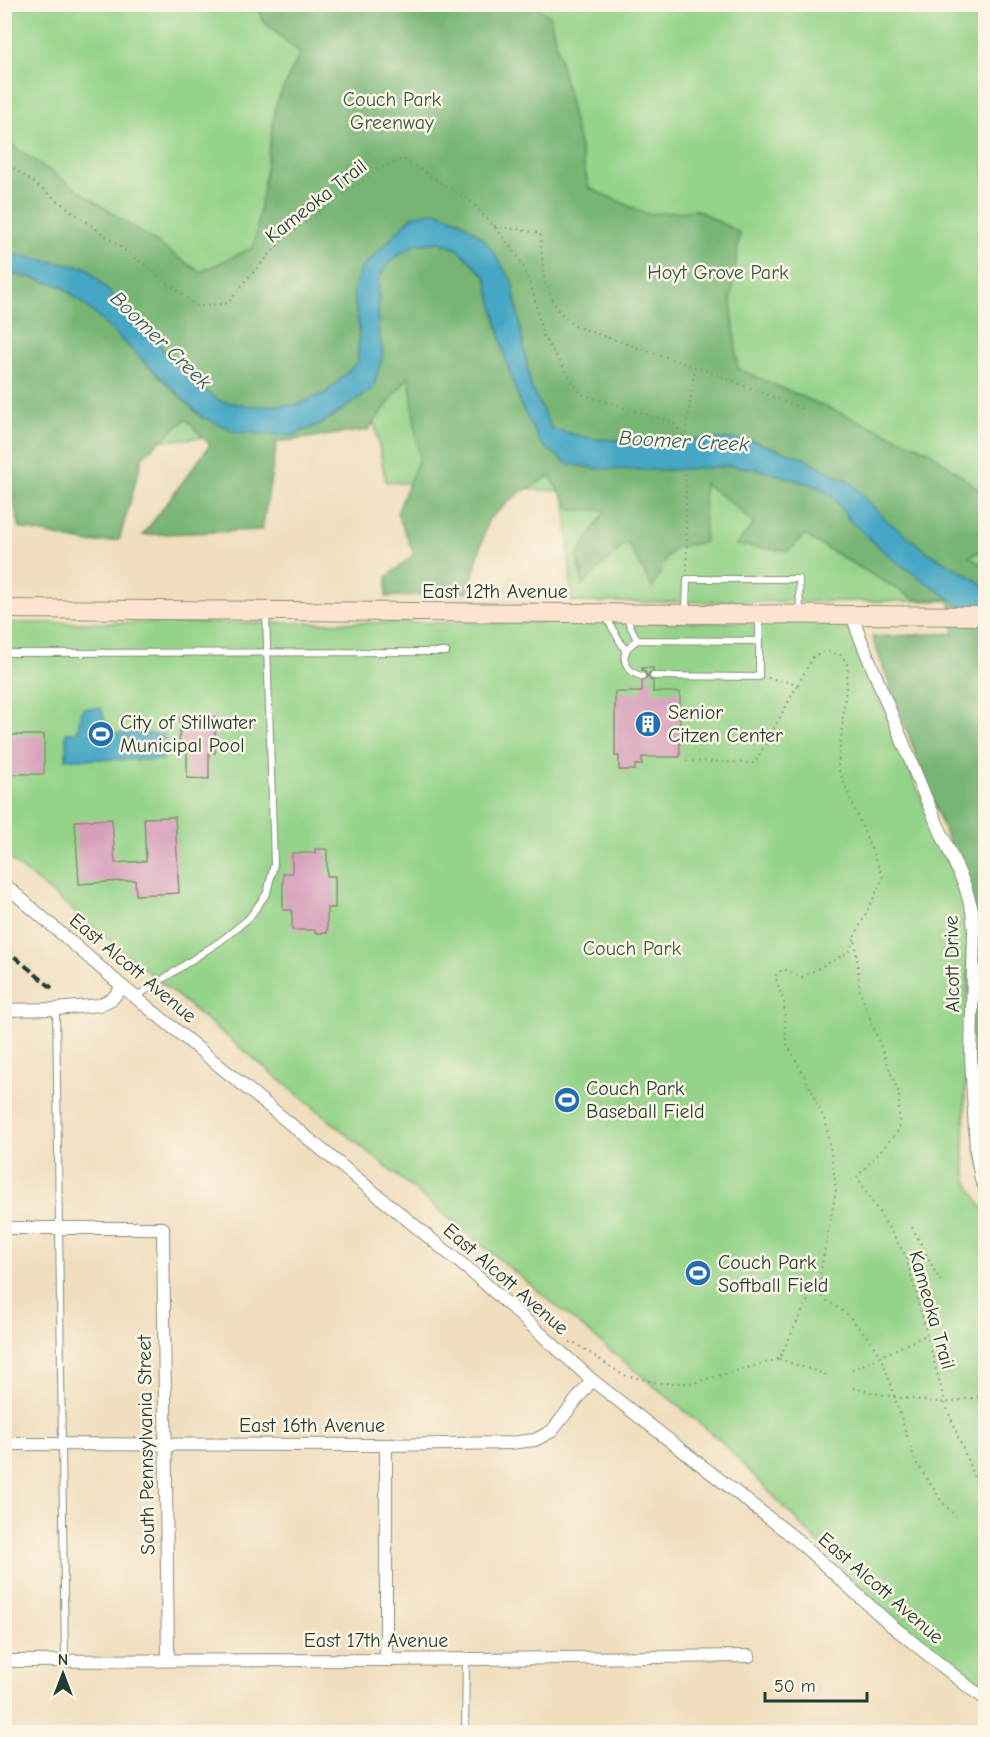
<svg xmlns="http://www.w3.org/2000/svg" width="990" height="1737" viewBox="0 0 990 1737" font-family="'Comic Neue',sans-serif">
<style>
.green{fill:#94d389;stroke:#5a885e;stroke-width:1.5}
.forest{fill:#77b575;stroke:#4b7954;stroke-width:1.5}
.water{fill:#45a7c5;stroke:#32727c;stroke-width:1.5}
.building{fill:#d79fbb}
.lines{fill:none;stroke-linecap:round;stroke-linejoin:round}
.lane-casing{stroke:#888e79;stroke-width:8}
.street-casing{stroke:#888e79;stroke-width:14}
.secondary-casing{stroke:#888e79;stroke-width:20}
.path{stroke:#888e79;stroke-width:2;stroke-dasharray:1.5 4.5;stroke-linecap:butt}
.lane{stroke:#fff;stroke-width:6}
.street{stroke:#fff;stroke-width:12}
.secondary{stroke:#fde4d1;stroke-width:18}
.rail{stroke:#1f3d34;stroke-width:4;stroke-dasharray:9 4.5;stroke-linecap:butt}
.labels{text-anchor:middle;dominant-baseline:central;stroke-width:5;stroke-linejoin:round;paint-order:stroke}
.park-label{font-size:20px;fill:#365b45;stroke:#fcf5e5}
.street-label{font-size:20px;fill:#1f3d34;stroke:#fcf5e5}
.poi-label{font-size:20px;fill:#1f3d34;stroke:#fcf5e5;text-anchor:start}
.water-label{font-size:21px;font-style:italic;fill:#2a5d60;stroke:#fcf5e5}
</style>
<rect width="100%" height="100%" fill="#fcf5e5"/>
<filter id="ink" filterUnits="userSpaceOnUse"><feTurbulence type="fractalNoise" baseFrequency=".0167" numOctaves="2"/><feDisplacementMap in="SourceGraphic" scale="12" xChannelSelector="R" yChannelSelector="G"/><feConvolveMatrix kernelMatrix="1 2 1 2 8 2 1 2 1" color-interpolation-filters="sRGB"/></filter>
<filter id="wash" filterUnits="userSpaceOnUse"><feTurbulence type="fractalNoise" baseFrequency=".008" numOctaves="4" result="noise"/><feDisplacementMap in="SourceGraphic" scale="24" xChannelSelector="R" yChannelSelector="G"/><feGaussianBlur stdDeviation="1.35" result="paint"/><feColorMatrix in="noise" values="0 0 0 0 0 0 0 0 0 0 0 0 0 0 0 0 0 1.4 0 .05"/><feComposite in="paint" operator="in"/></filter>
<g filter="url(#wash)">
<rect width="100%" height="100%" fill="#f0debe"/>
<path class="green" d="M5 5H985V601L572 602 565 491 386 482 375 425 5 452Z
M847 622 964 899 968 913 964 1155 967 1181 986 1214 985 1690 871 1598 720 1440 5 855 4 623Z"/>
<path class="forest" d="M258 5H533L550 16 589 188 647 214 697 210 740 233 731 298 738 369 929 451 985 494V550L969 556 985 567V587L970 576 929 553 886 520 850 482 804 458 750 440 725 439 630 441 593 439 552 429 531 387 512 281 435 211 353 293 359 328 358 362 326 393 296 405 252 406 220 401 196 384 87 268 5 253 4 140 200 272 254 247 276 104 300 53 262 20Z
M440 242 459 250 486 277 507 364 522 408 568 464 599 469 671 470 732 466 757 469 817 486 833 497 850 521 980 621 986 631 985 1176 976 1151 965 886 872 637 954 633 949 599H914L804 535 789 551 736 545 754 524 735 506 704 483 705 542 676 547 666 558 653 588 627 542 583 585 577 556 606 510H571L550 476 519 493 488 520 468 592 386 597 387 577 414 554 397 513 419 458 409 376 368 430 277 442 262 530 143 535 210 445 186 419 143 456 119 540 89 543 20 528 5 471 4 274 29 277 61 286 92 311 202 418 323 423 343 410 373 388 383 355 378 328 379 278 389 262 414 245Z"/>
<path class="water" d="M435 211 461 221 486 241 512 281 531 387 552 429 593 439 630 441 725 439 750 440 804 458 850 482 886 520 929 553 970 576 985 587V631L980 620 890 557 850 521 833 497 817 486 757 469 732 466 671 470 599 469 568 464 542 445 522 408 507 364 486 277 459 250 440 242 414 245 389 262 379 278 378 328 383 355 373 388 323 423 291 436 237 432 202 417 92 311 61 286 29 277 5 274 4 253 87 268 196 384 220 401 252 406 296 405 326 393 358 362 359 328 353 293 360 270 413 216Z
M83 708H101L109 733 164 734V760L66 759V733L77 732Z"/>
<g id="blocks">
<path class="building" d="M642 668H653V671L649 673 648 677 650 680 653 681V692H680V757H642V765H635V770H619V756H615V692H642V681L646 679 647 675 645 672 642 670Z
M180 717H215V753L209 752V779L187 778V752H179Z
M4 735H44V774H4Z
M175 817 179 893 136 895 135 880 79 884 75 821 112 819 115 863 146 861 144 818Z
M315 849H327V876H335V908H327V933H315V930H292V910H283V873H292V853H315Z"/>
</g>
</g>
<g filter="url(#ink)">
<use href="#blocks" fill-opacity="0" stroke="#888e79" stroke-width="1.5"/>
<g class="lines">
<defs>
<path id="lane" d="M686 611 687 579H799L800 611
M606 617 626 652
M626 617 637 640
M4 653 446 652
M642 676C630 674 621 662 626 651 629 646 633 643 637 640L759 641
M653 676 759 677V618
M136 997 222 940 249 918 267 893 274 864 266 613
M56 1009 65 1661
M465 1732 466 1659"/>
<path id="street" d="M853 616 857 630 927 801 965 886 972 910 974 931 971 1056 976 1151 981 1179 986 1190
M4 884 123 987 480 1279 592 1380 796 1539 891 1625 971 1689 986 1699
M4 1010 56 1009 99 1005 112 999 123 987
M4 1228H163L168 1660
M4 1444 386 1445 510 1443 535 1440 552 1431 592 1380
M386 1660V1445
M4 1661 386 1660 749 1656"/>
<path id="secondary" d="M4 609 986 616"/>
</defs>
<use href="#lane" class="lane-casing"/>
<use href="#street" class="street-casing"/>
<use href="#secondary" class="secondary-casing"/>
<path class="path" d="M4 161 157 274 198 307 228 303 248 278 285 238 378 169 403 159 469 200 494 226 520 259 533 292 543 336 581 394 674 423 685 438
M494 226 540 233 544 280 557 309 574 326 710 372 805 410
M687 571 685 438 695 367
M768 678 798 684 813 657 826 651 842 655 848 666 838 768 883 878 855 936 860 992 899 1094V1130L857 1177 906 1256 945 1403 986 1508
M686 761 755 763 798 684
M854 939 849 952 802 977 783 969 775 976 784 1002 786 1042 806 1079 826 1123 833 1165 836 1190 820 1275 823 1298 847 1314 869 1339 883 1361 915 1461 943 1503 956 1517
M912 1227 940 1281
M570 1343 572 1341 623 1375 659 1383H693L779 1359 820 1275
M779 1359 827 1375
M852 1370 926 1335
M853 1388 894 1397 945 1403 983 1396"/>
<use href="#lane" class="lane"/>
<use href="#street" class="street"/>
<use href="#secondary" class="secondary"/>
<path class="rail" d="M4 948 52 988"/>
</g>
</g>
<defs>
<symbol id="building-disc" viewBox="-11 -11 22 22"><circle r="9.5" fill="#1f6fb2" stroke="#fcf5e5"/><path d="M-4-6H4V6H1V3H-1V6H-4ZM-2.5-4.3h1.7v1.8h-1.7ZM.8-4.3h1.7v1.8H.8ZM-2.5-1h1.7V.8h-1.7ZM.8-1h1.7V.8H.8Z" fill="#fff"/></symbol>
<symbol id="stadium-disc" viewBox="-11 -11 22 22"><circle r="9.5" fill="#1f6fb2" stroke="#fcf5e5"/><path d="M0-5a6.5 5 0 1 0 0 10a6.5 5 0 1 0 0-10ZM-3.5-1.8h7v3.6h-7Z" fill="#fff"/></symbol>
</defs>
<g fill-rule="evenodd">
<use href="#building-disc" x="633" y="709" width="30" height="30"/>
<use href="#stadium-disc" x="86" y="719" width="30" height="30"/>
<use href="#stadium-disc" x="552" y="1085" width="30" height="30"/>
<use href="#stadium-disc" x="683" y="1258" width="30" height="30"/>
</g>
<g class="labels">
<g class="park-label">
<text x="392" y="99">Couch Park<tspan x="392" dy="23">Greenway</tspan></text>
<text x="718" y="272">Hoyt Grove Park</text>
<text x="632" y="948">Couch Park</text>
</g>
<g class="street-label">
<text transform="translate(316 201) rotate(-38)">Kameoka Trail</text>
<text x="495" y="591">East 12th Avenue</text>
<text transform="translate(952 964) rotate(-91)">Alcott Drive</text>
<text transform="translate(133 968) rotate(40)">East Alcott Avenue</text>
<text transform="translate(506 1279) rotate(41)">East Alcott Avenue</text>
<text transform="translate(932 1310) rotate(74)">Kameoka Trail</text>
<text x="312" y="1425">East 16th Avenue</text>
<text transform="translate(146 1445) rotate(-91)">South Pennsylvania Street</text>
<text transform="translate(881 1588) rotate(41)">East Alcott Avenue</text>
<text x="376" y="1640">East 17th Avenue</text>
</g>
<g class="poi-label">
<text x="668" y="712">Senior<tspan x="668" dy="23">Citzen Center</tspan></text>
<text x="120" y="722">City of Stillwater<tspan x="120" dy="23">Municipal Pool</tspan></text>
<text x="586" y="1088">Couch Park<tspan x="586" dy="23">Baseball Field</tspan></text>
<text x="718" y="1262">Couch Park<tspan x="718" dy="23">Softball Field</tspan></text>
</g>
<g class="water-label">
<text transform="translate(161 340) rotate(44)">Boomer Creek</text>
<text transform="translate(684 441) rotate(3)">Boomer Creek</text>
</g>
</g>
<rect width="990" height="1737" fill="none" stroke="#fcf5e5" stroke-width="24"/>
<g transform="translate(63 1674)" stroke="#fcf5e5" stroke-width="4.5" paint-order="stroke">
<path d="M0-4.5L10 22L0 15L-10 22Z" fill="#1f3d34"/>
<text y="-9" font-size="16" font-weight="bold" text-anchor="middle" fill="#1f3d34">N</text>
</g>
<path d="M765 1692v9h102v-9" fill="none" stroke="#1f3d34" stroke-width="3"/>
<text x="774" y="1692" font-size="18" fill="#1f3d34" stroke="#fcf5e5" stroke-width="4.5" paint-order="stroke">50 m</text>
</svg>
